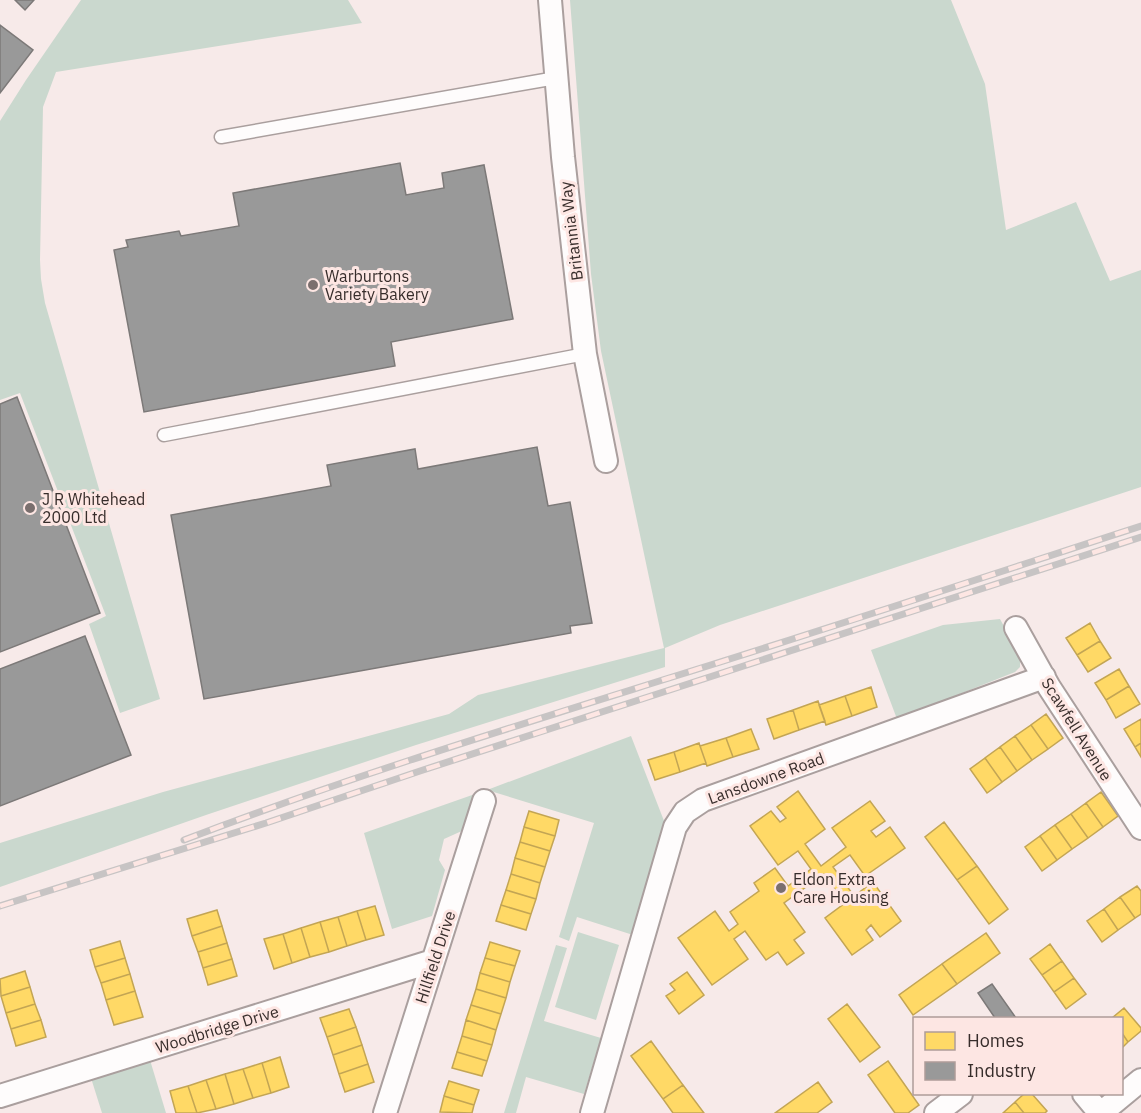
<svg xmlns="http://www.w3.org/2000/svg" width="1141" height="1113" viewBox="0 0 1141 1113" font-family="'IBM Plex Sans',sans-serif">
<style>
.green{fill:#cad8ce}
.homes{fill:#ffd966;stroke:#c3a554;stroke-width:1.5}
.industry{fill:#999;stroke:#7c7978;stroke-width:1.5}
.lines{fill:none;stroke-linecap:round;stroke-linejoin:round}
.lane-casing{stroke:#aa9f9e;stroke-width:15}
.street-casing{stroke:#aa9f9e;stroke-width:26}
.lane{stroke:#fefcfc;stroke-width:12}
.street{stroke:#fefcfc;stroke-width:22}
.rail-casing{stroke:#c7c4c4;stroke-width:7}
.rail{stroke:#fde6e3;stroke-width:4.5;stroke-dasharray:14;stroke-linecap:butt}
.poi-dot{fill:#7a6f6e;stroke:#fde6e3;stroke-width:2}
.labels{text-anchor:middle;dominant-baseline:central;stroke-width:6;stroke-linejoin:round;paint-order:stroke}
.street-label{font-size:16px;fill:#372d2b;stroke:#fde6e3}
.poi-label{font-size:16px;fill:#372d2b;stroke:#fde6e3;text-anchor:start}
</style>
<rect width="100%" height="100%" fill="#f7eae9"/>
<path class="green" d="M81 0H348L362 23 56 72 43 107 40 260 41 279 45 303 160 699 120 713 89 624 106 616 20 393 0 400V121L26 80Z
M570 0H951L985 84 1006 230 1076 202 1110 281 1141 270V487L720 625 665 648V667L416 745 206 815 0 887V843L163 792 449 714 478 695 664 648 601 351 591 274Z
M1000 619 1020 656V667L1015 672 897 719 871 650 943 625Z
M631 736 666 826 633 935 577 917 569 941 559 937 594 823 487 790Z
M475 794 464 830 444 839 439 860 445 870 432 916 392 929 364 833Z
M578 932 619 945 596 1020 555 1007Z
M556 945 567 948 544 1021 601 1038 584 1094 526 1077 516 1113H504Z
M150 1060 166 1113H102L91 1078Z"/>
<path class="homes" d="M1090 623 1100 641 1077 655 1066 638Z
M1100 641 1111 658 1088 672 1077 655Z
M1119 669 1129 686 1106 700 1095 683Z
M1129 686 1140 704 1116 718 1106 700Z
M871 687 877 707 852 716 845 696Z
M845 696 852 716 826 725 819 705Z
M818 701 825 721 799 730 793 710Z
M793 710 799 730 774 739 767 719Z
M1046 714 1063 738 1048 749 1031 725Z
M1141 719V743L1135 747 1124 729Z
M1031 725 1048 749 1032 760 1015 736Z
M751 729 759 749 733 757 726 738Z
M1015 736 1032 760 1017 771 1000 747Z
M726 738 733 757 707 766 700 746Z
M699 743 706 763 680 772 674 752Z
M1141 743V757L1135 747Z
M1000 747 1017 771 1002 782 985 758Z
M674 752 680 772 655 780 648 760Z
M985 758 1002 782 987 793 970 769Z
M798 791 825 829 805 844 821 866 846 847 832 828 870 801 885 821 871 831 876 837 890 827 905 848 865 876 850 855 833 867 854 896 873 882 901 921 880 937 871 925 866 930 873 940 852 955 825 918 845 903 824 874 784 903 805 932 794 940 804 953 787 965 778 952 766 960 745 931 734 939 748 959 712 985 678 938 715 911 729 931 738 924 730 912 759 891 754 883 775 868 788 886 811 869 798 851 778 865 750 826 771 811 780 822 786 818 777 807Z
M1101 792 1118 816 1103 827 1086 803Z
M1086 803 1103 827 1088 838 1071 814Z
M529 811 559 820 555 836 524 827Z
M1071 814 1088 838 1072 849 1055 825Z
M944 822 977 866 957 880 925 837Z
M1055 825 1072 849 1057 860 1040 836Z
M524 827 555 836 550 851 520 842Z
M1040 836 1057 860 1042 871 1025 847Z
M520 842 550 851 545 867 515 858Z
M515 858 545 867 540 883 511 874Z
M977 866 1008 909 989 924 957 880Z
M511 874 540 883 536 899 506 890Z
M1137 886 1141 891V914L1135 918 1120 897Z
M506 890 536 899 531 914 501 905Z
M1120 897 1135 918 1118 930 1104 909Z
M501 905 531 914 526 930 496 921Z
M375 906 384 935 366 940 357 911Z
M1104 909 1118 930 1102 942 1087 921Z
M217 910 222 926 192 936 187 919Z
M357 911 366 940 347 946 338 917Z
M338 917 347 946 329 952 320 922Z
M320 922 329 952 310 957 301 928Z
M222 926 227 943 198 952 192 936Z
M301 928 310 957 292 963 283 934Z
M986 933 1000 953 957 984 942 964Z
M283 934 292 963 274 969 264 939Z
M120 941 125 958 95 967 90 950Z
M490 942 520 951 515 966 485 958Z
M227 943 232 959 203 968 198 952Z
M1050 944 1062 961 1042 975 1030 959Z
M125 958 130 974 101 983 95 967Z
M485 958 515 966 510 982 480 973Z
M232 959 237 976 208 985 203 968Z
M1062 961 1074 978 1054 992 1042 975Z
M942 964 957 984 913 1015 899 995Z
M25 971 30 987 1 996 0 979Z
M687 972 704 995 679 1014 666 996 675 990 670 984Z
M480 973 510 982 506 998 476 989Z
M130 974 135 991 106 1000 101 983Z
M1074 978 1086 994 1066 1009 1054 992Z
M30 987 35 1004 6 1013 1 996Z
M476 989 506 998 501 1014 471 1005Z
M135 991 143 1017 114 1025 106 1000Z
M35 1004 41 1020 11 1029 6 1013Z
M847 1004 880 1047 860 1062 828 1019Z
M471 1005 501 1014 496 1030 466 1020Z
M1124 1008 1141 1028V1031L1128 1042 1122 1033V1018H1112Z
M349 1009 356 1027 327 1037 320 1018Z
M41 1020 46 1037 16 1046 11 1029Z
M466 1020 496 1030 492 1045 462 1036Z
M356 1027 362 1045 333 1055 327 1037Z
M1122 1033 1128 1042 1122 1048Z
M462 1036 492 1045 487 1061 457 1052Z
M651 1041 683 1085 663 1099 631 1056Z
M362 1045 368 1064 339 1074 333 1055Z
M457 1052 487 1061 482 1076 452 1068Z
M280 1057 289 1087 271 1093 262 1063Z
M888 1061 919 1105 908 1113H895L868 1075Z
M262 1063 271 1093 253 1098 243 1069Z
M368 1064 374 1082 345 1092 339 1074Z
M243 1069 253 1098 234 1104 225 1074Z
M225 1074 234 1104 216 1109 206 1080Z
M206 1080 216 1109 197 1113 188 1086Z
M449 1081 479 1090 474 1105 444 1096Z
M818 1082 832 1102 817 1113H775Z
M683 1085 704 1113H673L663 1099Z
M188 1086 197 1113H176L170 1091Z
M1024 1094H1032L1047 1111 1045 1113H1024L1015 1102Z
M444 1096 474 1105 472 1113 440 1112Z
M1015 1102 1024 1113H1003Z"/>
<path class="industry" d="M15 0H34L25 10Z
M0 25 33 50 0 93Z
M400 163 406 195 444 188 442 173 484 165 513 319 391 342 395 366 144 412 114 250 128 247 126 240 179 231 181 236 239 226 233 193Z
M17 397 100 613 0 652V404Z
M537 447 548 506 570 502 592 623 570 626 571 633 204 699 171 515 331 486 327 465 415 449 418 469Z
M85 636 131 755 0 806V669Z
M992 984 1016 1018H995L978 993Z"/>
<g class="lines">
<defs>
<path id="lane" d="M221 137 556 78
M164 435 585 354"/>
<path id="street" d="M550 0 563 157 585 354 606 461
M1016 628 1049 687 1141 828
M1084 1094 1100 1113
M0 1096 433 961
M385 1113 484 801
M592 1113 675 827 685 812 703 800 1044 677
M936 1113 961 1094
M1101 1113 1141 1080"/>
</defs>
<use href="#lane" class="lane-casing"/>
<use href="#street" class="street-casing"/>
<use href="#lane" class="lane"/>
<use href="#street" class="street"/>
<defs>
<path id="rail" d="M184 840C343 779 506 729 669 678 827 629 984 577 1141 526
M0 906 266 823 420 771 1141 537"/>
</defs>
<use href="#rail" class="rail-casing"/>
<use href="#rail" class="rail"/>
</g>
<g class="poi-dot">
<circle cx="313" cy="285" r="6"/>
<circle cx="30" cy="508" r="6"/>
<circle cx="781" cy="888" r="6"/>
</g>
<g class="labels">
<g class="street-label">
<text transform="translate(571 231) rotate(-97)">Britannia Way</text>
<text transform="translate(1077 729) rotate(58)">Scawfell Avenue</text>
<text transform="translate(766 778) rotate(-20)">Lansdowne Road</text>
<text transform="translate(435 957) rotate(-72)">Hillfield Drive</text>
<text transform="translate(217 1029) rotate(-17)">Woodbridge Drive</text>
</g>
<g class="poi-label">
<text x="325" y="276">Warburtons<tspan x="325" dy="18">Variety Bakery</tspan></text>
<text x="42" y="499">J R Whitehead<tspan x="42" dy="18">2000 Ltd</tspan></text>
<text x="793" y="879">Eldon Extra<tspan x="793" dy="18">Care Housing</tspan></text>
</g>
</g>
<rect x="913" y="1017" width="210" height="78" fill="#fde6e3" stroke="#ae9c99" stroke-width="1.5"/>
<rect x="925" y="1032" width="30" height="18" fill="#ffd966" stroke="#ae9c99" stroke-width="1.5"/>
<text x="967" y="1047" font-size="18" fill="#372d2b">Homes</text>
<rect x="925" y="1062" width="30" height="18" fill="#999999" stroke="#ae9c99" stroke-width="1.5"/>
<text x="967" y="1077" font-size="18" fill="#372d2b">Industry</text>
</svg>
